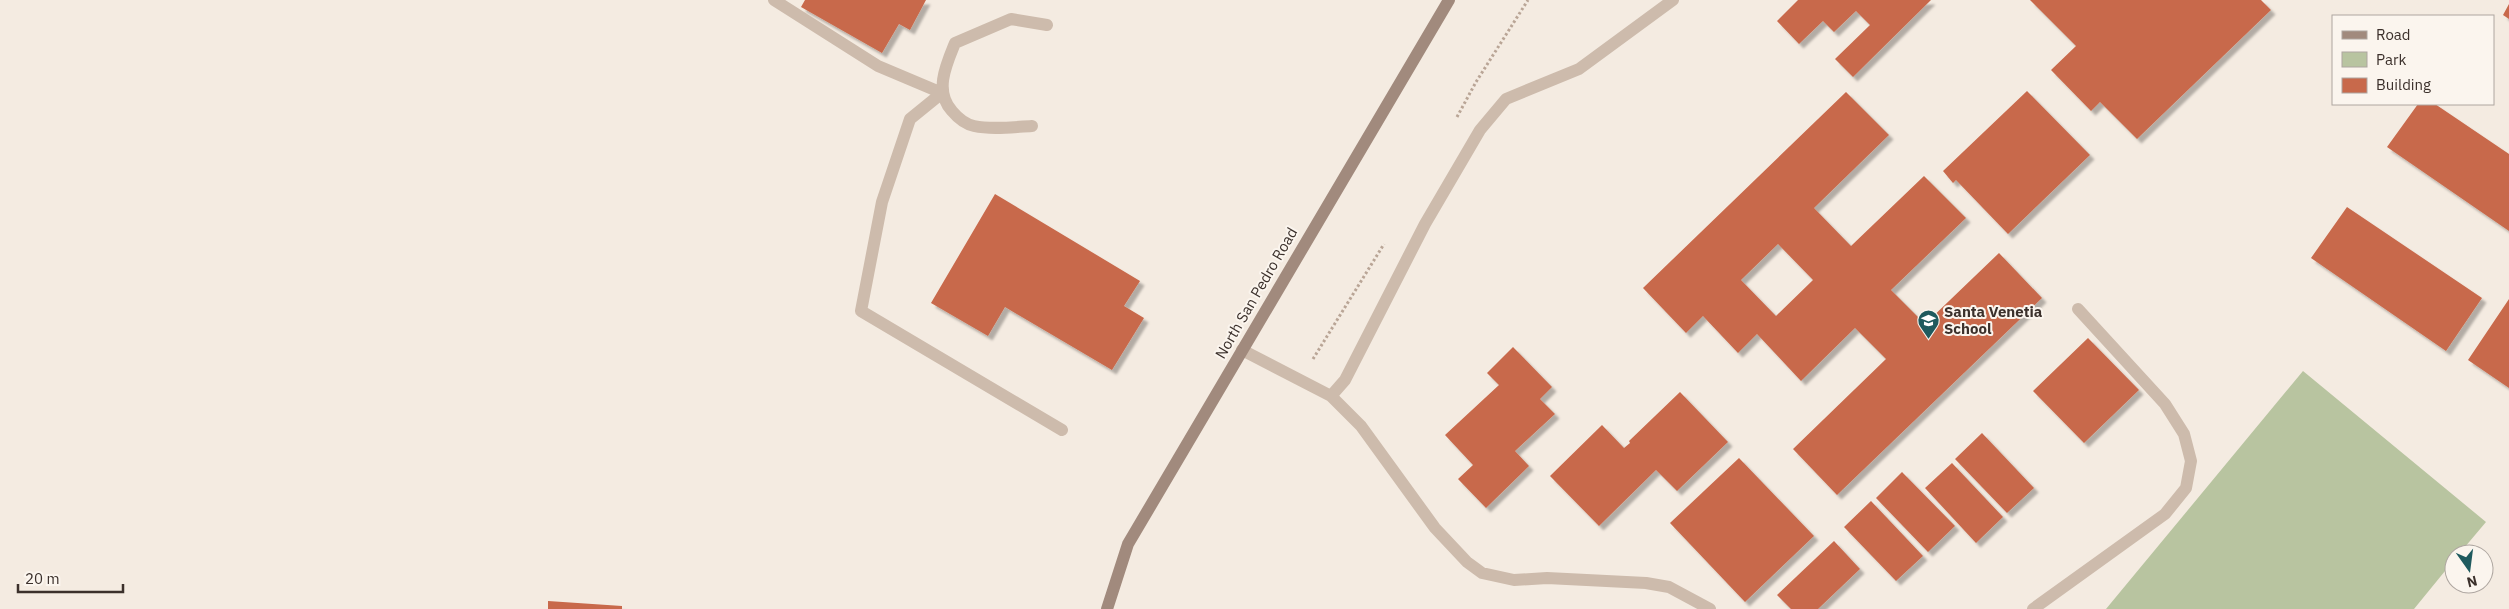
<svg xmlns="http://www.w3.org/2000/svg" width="2509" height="609" viewBox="0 0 2509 609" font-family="'IBM Plex Sans',sans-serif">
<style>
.green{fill:#b8c4a0}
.building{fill:#c8694b;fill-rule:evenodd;filter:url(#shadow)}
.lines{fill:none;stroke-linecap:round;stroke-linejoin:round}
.path{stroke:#b9a596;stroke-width:3;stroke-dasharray:2.5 2.5;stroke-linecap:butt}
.service{stroke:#cdbbac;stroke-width:12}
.secondary{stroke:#a18a7d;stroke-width:12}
.labels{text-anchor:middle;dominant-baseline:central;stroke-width:4;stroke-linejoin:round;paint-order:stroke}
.street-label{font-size:15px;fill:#3b302b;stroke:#fbf5ee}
.poi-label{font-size:15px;font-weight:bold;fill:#3b302b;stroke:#fbf5ee;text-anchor:start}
</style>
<defs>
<filter id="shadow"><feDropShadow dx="4.5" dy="4.5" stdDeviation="1" flood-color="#0004"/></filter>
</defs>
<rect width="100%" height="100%" fill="#f4ebe1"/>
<path class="green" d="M2303 371 2486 522 2459 554H2454V560L2414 609H2106Z"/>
<path class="building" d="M805 0H926L910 30 899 24 882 53 801 7Z
M1798 0H1931L1853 77 1835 59 1870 25 1856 11 1834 32 1823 21 1799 44 1777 21Z
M2030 0H2261L2271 10 2137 139 2100 102 2091 111 2051 70 2076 46Z
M2509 4V19L2503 15Z
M2027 91 2090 155 2008 234 1956 180 1953 183 1943 171Z
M1846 92 1889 135 1814 208 1851 246 1924 176 1966 218 1891 290 1925 324 1999 253 2042 298 1837 495 1793 449 1886 359 1855 328 1801 381 1757 334 1738 353 1703 316 1686 333 1643 288ZM1778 244 1813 280 1776 316 1741 280Z
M2418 104H2435L2509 154V231L2387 147Z
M995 194 1140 281 1124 306 1144 318 1112 370 1005 307 988 336 931 303Z
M2347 207 2482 298 2446 351 2311 258Z
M2509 299V388L2468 360Z
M2088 338 2139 390 2084 443 2033 391Z
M1513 347 1552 387 1540 399 1555 414 1515 451 1529 466 1486 508 1458 479 1473 465 1445 435 1499 385 1487 373Z
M1680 392 1728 442 1677 491 1656 470 1599 526 1550 476 1602 425 1624 448 1630 443 1629 441Z
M1982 433 2034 488 2007 513 1955 459Z
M1739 458 1814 536 1745 602 1670 523Z
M1952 463 2003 517 1976 543 1925 488Z
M1902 472 1955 526 1928 552 1876 498Z
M1871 501 1923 556 1896 581 1844 527Z
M1834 541 1860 569 1818 609H1791L1777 595Z
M548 601 622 606V609H548Z"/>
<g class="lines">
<path class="path" d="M1457 117 1476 82 1528 0
M1313 359 1384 244"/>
<path class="service" d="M774 0 878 66 942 93 910 119 882 202 861 311 1062 430
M1032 126C1013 127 992 130 974 126 965 124 957 117 952 111 934 91 946 65 955 43L1011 19 1047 25
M1242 350 1331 396 1361 426 1435 528 1467 562 1482 573 1514 580 1547 578 1646 583 1669 587 1710 609
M1331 396 1345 380 1425 224 1480 130 1506 99 1579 69 1673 0
M2033 609 2165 514 2186 488 2191 461 2184 434 2165 404 2078 309"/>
<path class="secondary" d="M1107 609 1128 544 1449 0"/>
</g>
<defs>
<symbol id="school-pin" viewBox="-11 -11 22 30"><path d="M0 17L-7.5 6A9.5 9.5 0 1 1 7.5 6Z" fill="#1f5a5e" stroke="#fbf5ee"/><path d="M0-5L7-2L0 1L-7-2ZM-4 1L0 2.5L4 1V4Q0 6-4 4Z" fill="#fff"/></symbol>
</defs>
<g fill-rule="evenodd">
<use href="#school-pin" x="1916" y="308" width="25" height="34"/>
</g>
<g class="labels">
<g class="street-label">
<text transform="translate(1256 293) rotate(-60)">North San Pedro Road</text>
</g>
<g class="poi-label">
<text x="1944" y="311">Santa Venetia<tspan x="1944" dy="17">School</tspan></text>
</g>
</g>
<rect x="2332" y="15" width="162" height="90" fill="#fbf5ee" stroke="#aea6a0"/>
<rect x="2342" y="31" width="25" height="8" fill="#a18a7d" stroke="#aea6a0"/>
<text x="2376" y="40" font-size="15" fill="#3b302b">Road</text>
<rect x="2342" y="52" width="25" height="15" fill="#b8c4a0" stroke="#aea6a0"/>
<text x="2376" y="65" font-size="15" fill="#3b302b">Park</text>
<rect x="2342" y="78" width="25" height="15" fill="#c8694b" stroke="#aea6a0"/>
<text x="2376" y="90" font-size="15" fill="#3b302b">Building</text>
<g transform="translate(2469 569) rotate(166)"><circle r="24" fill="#fbf5ee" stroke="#aea6a0"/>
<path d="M0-4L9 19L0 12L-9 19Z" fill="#1f5a5e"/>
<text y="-8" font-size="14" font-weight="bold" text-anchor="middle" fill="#3b302b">N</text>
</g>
<path d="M18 584v8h105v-8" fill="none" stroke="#3b302b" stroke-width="2.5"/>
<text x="25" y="584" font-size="15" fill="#3b302b" stroke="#fbf5ee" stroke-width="4" paint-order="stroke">20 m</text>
</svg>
